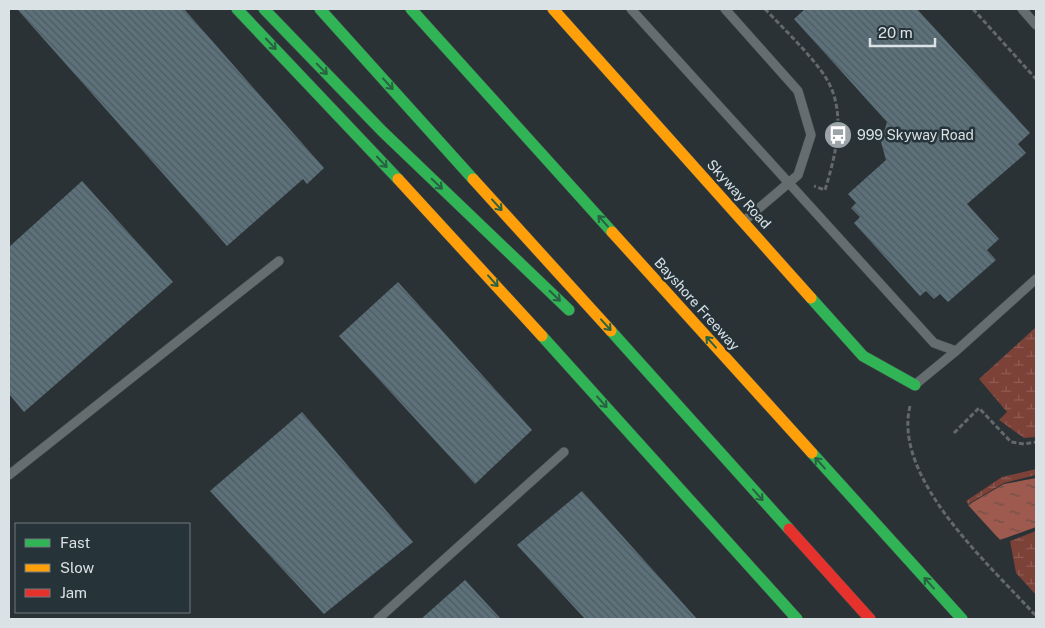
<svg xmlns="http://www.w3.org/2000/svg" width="1045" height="628" viewBox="0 0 1045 628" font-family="'Public Sans',sans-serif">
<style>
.wetland{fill:url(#wetland-marsh)}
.water{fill:url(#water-ripples)}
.building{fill:url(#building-back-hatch)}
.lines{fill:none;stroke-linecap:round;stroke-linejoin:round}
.lane-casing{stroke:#474e50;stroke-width:10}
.fast-casing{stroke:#474e50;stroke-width:12}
.slow-casing{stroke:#474e50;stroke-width:12}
.jam-casing{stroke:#474e50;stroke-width:12}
.path{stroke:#63696b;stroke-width:3;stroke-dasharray:5 2.5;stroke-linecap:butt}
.lane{stroke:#666d6f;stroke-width:9}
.fast{stroke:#30b455;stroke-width:11}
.slow{stroke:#ff9f0a;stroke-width:11}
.jam{stroke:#e5322d;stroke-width:11}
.oneway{stroke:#2a6043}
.labels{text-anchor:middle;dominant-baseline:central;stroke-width:5;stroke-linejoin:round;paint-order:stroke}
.poi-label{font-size:14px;fill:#dae2e6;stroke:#263339;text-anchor:start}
.street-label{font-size:14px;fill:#dae2e6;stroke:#263339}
</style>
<defs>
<pattern id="wetland-marsh" width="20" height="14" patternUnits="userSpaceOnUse" patternTransform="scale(1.25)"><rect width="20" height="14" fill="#7c4137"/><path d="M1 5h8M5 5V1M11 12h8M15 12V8" fill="none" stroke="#8e5c54"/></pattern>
<pattern id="water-ripples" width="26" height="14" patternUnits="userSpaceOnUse" patternTransform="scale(1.25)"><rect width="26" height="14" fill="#9e5a4e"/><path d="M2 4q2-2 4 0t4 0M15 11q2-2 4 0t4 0" fill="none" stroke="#704f4a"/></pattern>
<pattern id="building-back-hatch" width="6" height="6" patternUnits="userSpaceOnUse" patternTransform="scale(1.25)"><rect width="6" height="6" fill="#5d717a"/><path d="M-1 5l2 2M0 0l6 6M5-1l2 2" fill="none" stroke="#4f5a60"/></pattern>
</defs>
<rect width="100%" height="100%" fill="#2a3235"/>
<path class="wetland" d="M1036 327V437L1024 438 999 420 1007 412 979 379Z
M1036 469V475L1004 483 968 504 966 501 1002 477Z
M1036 531V595L1016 573 1010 541Z"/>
<path class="water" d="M1036 478V527L1000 540 968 505 1004 484Z"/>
<path class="building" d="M17 9H184L324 168 307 184 303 179 227 246Z
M805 9H917L1030 133 1018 144 1026 153 967 204 999 239 987 250 996 260 948 302 940 294 934 299 926 291 920 296 854 223 860 217 851 208 856 203 848 194 886 160 881 142 887 122 794 19Z
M82 181 173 282 24 412 9 394V247Z
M398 282 532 430 475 484 339 336Z
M302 412 413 542 324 614 210 491Z
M582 491 697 619H585L517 545Z
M465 580 501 619H421Z"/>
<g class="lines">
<defs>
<path id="lane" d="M631 9 934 343 956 351 1036 279
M725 9 798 91 811 135 798 175 745 220
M1022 9 1036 25
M917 383 956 351
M9 475 279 261
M378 619 564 452"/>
<path id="fast" d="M237 9 398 179
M264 9 382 131 569 310
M320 9 473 179
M411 9 612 232
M811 298 863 356 915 385
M611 331 789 529
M542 336 797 619
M812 453 962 619"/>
<path id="slow" d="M553 9 811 298
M398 179 542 336
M473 179 611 331
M612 232 812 453"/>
<path id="jam" d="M789 529 870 619"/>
</defs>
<use href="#lane" class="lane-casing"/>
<use href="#fast" class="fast-casing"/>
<use href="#slow" class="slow-casing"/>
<use href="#jam" class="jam-casing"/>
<path class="path" d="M765 9C783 28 813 57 826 78 847 112 836 154 825 190L814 186
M973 9 1036 79
M910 406C892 479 991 566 1036 616
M954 433 979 408 1011 442 1024 444 1036 442"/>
<use href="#lane" class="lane"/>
<use href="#fast" class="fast"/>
<use href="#slow" class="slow"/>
<use href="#jam" class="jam"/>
</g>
<defs><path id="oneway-shaft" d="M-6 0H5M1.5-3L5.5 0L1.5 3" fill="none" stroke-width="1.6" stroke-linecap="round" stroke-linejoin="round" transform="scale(1.25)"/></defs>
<g class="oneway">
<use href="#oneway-shaft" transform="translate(271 44) rotate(47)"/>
<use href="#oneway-shaft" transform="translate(322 69) rotate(46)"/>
<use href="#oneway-shaft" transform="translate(388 84) rotate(48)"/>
<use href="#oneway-shaft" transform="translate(382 162) rotate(47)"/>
<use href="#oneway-shaft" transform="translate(437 184) rotate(44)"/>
<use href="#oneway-shaft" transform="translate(497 205) rotate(48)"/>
<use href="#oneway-shaft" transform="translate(603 221) rotate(-132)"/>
<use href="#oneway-shaft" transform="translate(493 281) rotate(48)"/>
<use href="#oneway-shaft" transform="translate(555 296) rotate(44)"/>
<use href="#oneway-shaft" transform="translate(606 325) rotate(48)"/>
<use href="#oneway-shaft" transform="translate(711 342) rotate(-132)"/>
<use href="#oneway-shaft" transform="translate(602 402) rotate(48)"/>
<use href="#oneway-shaft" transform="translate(820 463) rotate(-132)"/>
<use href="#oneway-shaft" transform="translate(758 495) rotate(48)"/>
<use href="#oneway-shaft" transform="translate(929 583) rotate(-132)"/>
</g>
<defs>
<symbol id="bus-disc" viewBox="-11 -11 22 22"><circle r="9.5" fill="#9ca4a8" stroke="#263339"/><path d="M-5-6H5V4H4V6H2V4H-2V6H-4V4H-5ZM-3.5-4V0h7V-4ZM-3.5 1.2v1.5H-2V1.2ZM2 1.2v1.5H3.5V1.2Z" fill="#fff"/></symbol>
</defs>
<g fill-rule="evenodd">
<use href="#bus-disc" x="822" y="119" width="32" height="32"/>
</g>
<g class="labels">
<g class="poi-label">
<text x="857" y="135">999 Skyway Road</text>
</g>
<g class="street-label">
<text transform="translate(739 194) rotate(48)">Skyway Road</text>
<text transform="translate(697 304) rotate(48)">Bayshore Freeway</text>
</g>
</g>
<rect width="1045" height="628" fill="none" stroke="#dae2e6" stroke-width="20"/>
<rect x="15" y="523" width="175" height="90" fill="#263339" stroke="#6e797e"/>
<rect x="25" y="539" width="25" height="8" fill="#30b455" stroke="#6e797e"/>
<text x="60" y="548" font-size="15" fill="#dae2e6">Fast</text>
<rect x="25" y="564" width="25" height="8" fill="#ff9f0a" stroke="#6e797e"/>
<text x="60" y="573" font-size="15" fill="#dae2e6">Slow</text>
<rect x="25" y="589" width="25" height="8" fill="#e5322d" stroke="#6e797e"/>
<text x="60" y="598" font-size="15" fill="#dae2e6">Jam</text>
<path d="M870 38v8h65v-8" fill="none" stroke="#dae2e6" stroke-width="2.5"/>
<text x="878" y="38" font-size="15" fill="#dae2e6" stroke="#263339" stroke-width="4" paint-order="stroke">20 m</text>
</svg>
